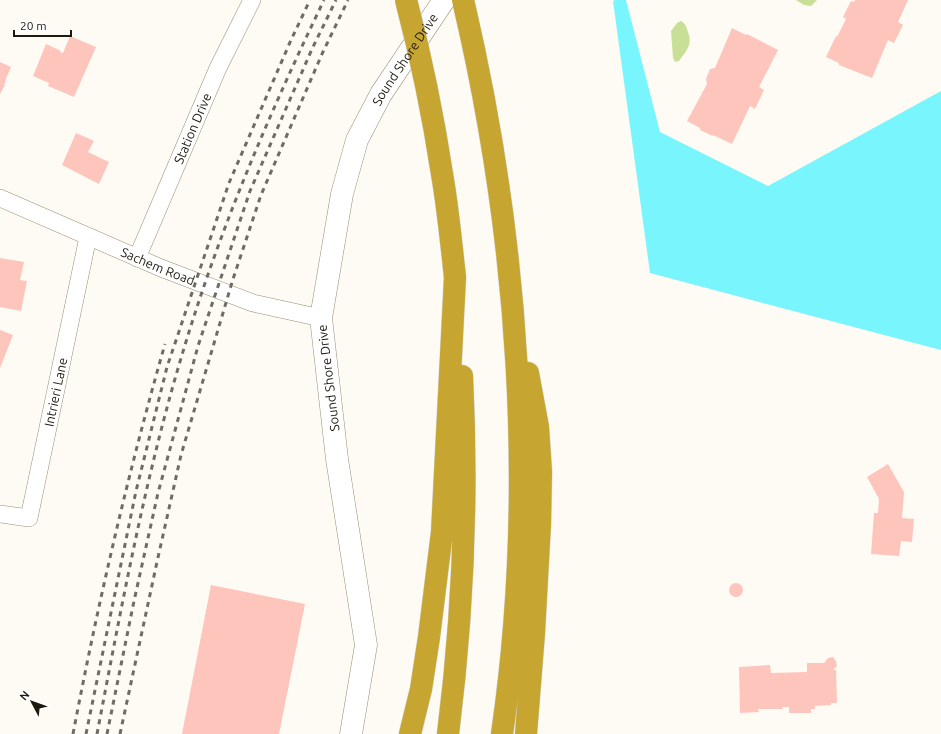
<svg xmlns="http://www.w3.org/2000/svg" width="941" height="734" viewBox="0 0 941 734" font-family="Ubuntu,sans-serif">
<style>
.green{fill:#c8df97}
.water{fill:#79f5fd}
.building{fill:#fec5bc}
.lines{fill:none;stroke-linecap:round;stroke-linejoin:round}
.minor-casing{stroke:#9a8d74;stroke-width:18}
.secondary-casing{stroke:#9a8d74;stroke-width:23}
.motorway-casing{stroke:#d6d6d4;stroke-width:23}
.minor{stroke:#fff;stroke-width:17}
.secondary{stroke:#fff;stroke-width:22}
.motorway{stroke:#c6a631;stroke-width:22}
.rail{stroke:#706c63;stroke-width:3;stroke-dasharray:5 5;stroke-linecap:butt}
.motorway-bridge-casing{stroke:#d6d6d4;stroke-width:23;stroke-linecap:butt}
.motorway-bridge{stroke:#c6a631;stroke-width:22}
.labels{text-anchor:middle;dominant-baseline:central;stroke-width:3.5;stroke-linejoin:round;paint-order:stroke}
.street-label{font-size:13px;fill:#1e190f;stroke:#fff}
</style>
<rect width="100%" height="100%" fill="#fefbf5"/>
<path class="green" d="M796 0H817L811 6 804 5Z
M681 21C686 24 686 26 688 32 693 45 686 51 679 61L675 62 673 58 671 31 677 23Z"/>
<path class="water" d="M615 0H626L660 132 768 186 941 91V350L650 273 613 1Z"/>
<path class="building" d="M855 0H908L898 22 903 25 894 43 888 40 872 78 839 65V63L826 57 836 36 837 37 846 19 843 17 851 1 854 2Z
M732 28 746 35 747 34 778 50 759 87 764 90 755 109 750 106 732 144 713 135V136L700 130V128L687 121 707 84 706 79 710 69 715 68Z
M70 36 96 47 74 97 48 86 49 83 33 76 46 44 61 51 60 52 63 53Z
M0 62 11 67 5 81H6L4 85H5L0 94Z
M76 133 94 141 88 152 109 162 99 184 62 165Z
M0 258 24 262 20 280 27 281 21 311 0 307Z
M0 330 13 335 0 368Z
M888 464 904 492 902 518 914 519 912 542 901 541 899 556 871 554 874 513H878L879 499 867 477Z
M729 590a7 7 0 1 1 14 0a7 7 0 1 1-14 0Z
M211 585 305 604 279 734H182Z
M833 657 836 661 837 666 833 670H836L837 703H831V705L815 706V709H811V713H789V707H782L783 709H758L759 712 740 713 739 667 770 665 771 673 807 672V663H824L828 658Z"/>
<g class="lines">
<defs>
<g id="minor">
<path id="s1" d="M0 198 161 268 253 303 321 318"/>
<path id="s2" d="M137 258 218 68 252 0"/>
<path id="s3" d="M0 514 29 518 88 237"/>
</g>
<g id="secondary">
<path id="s4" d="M351 734 366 645 337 459 321 318 342 194 357 140 381 94 444 0"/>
</g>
<path id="motorway" d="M463 0C519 238 537 492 502 734
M410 734 421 689 429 637 442 532 455 277
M448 734C463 615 468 496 462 376
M526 734 534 633 540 524 541 472 538 427 528 373"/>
</defs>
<use href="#minor" class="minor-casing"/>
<use href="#secondary" class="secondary-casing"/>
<use href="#motorway" class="motorway-casing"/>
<use href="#minor" class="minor"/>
<use href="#secondary" class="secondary"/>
<use href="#motorway" class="motorway"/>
<path class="rail" d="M73 734C98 603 128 473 165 344
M86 734 136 491 167 367 229 183 291 40 310 0
M97 734C122 604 146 472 185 345 221 226 270 112 324 0
M107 734 134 601 158 493 198 346 250 191 312 49 336 0
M120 734 157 562 181 455 233 279 261 195 322 54 348 0"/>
<defs>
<path id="motorway-bridge" d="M406 0C421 57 433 115 442 174 448 208 451 242 455 277"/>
</defs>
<use href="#motorway-bridge" class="motorway-bridge-casing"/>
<use href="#motorway-bridge" class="motorway-bridge"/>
</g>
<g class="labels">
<g class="street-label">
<text stroke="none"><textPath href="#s4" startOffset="696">Sound Shore Drive</textPath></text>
<text stroke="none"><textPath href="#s2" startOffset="141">Station Drive</textPath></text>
<text stroke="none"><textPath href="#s1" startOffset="172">Sachem Road</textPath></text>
<text transform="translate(328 378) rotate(-97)">Sound Shore Drive</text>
<text stroke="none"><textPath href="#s3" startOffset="158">Intrieri Lane</textPath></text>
</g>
</g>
<g transform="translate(32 702) rotate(311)" stroke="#ffffff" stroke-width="3" paint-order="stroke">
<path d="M0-3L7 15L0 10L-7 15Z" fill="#1e190f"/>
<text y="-6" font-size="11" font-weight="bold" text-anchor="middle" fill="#1e190f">N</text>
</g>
<path d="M14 30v6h57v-6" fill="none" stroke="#1e190f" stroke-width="2"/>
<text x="20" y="30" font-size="12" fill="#1e190f" stroke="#ffffff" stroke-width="3" paint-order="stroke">20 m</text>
</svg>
